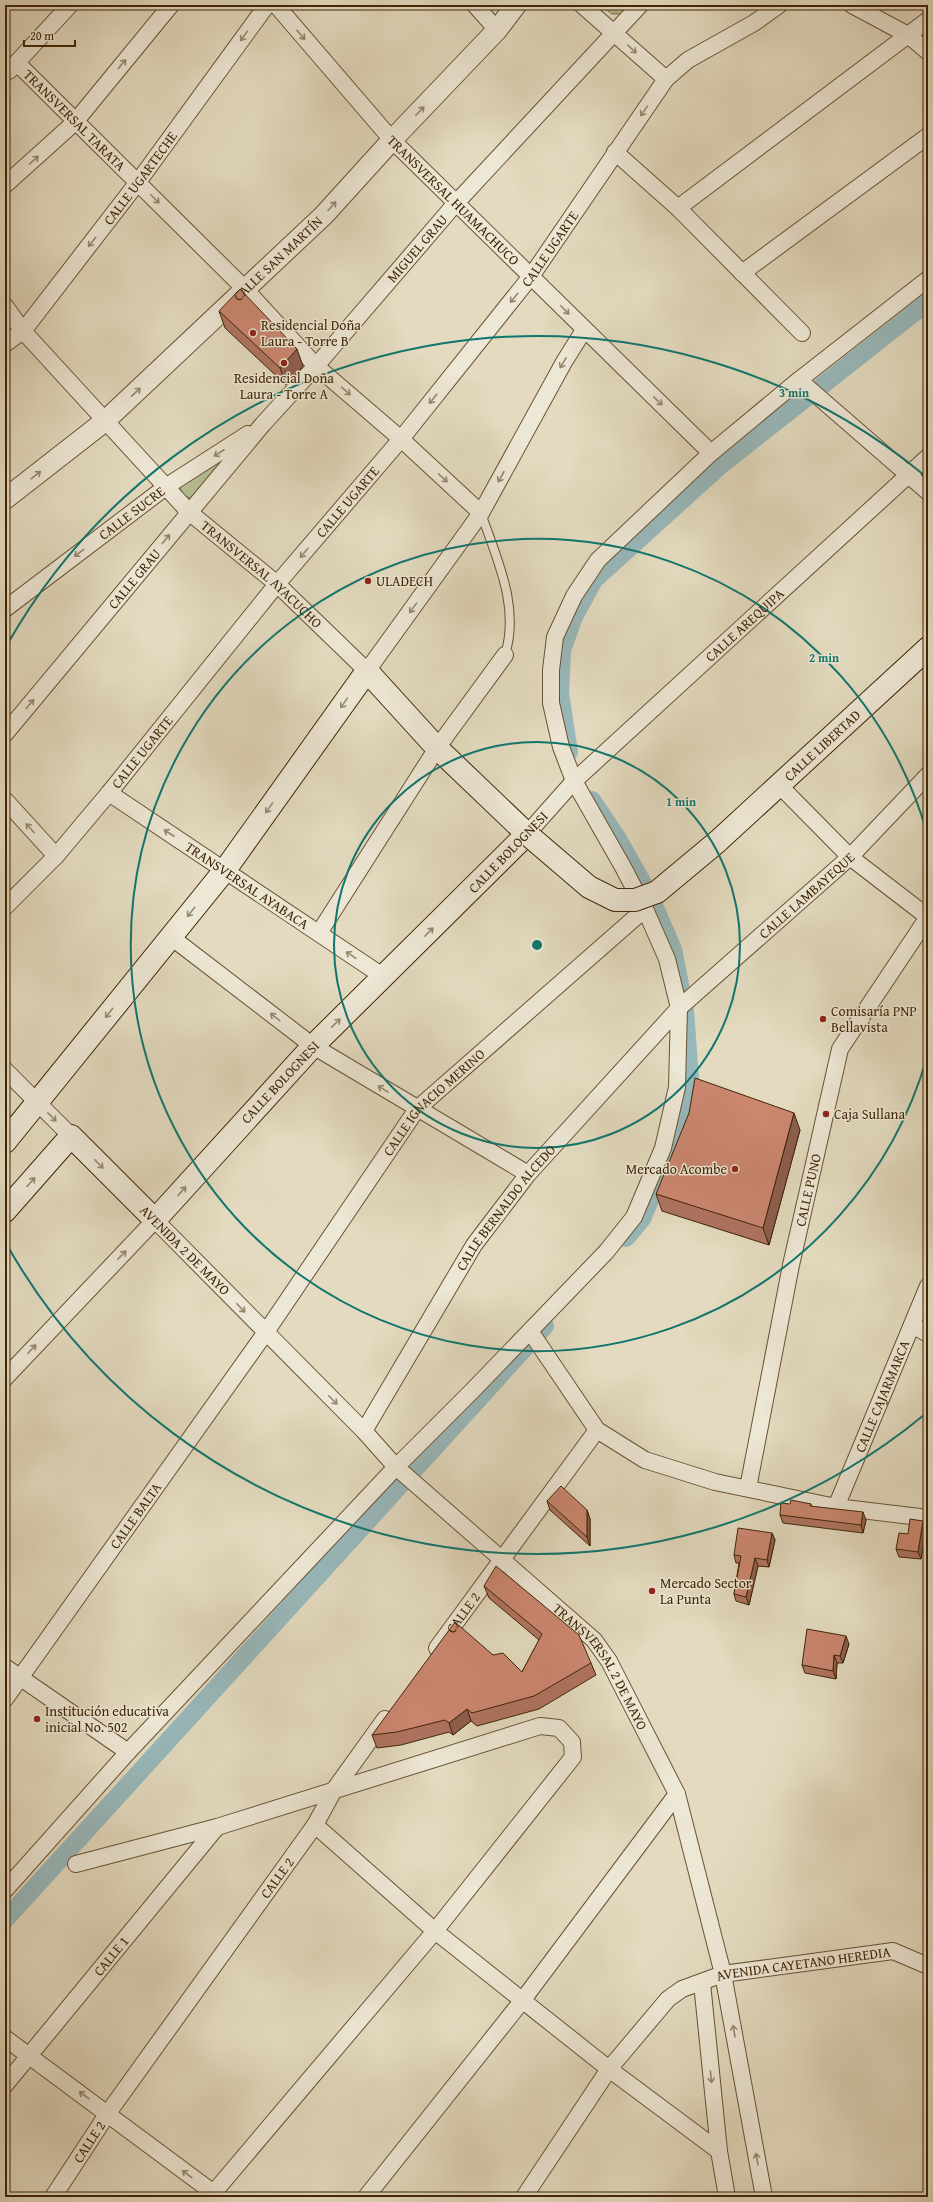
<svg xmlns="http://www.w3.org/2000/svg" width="933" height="2202" viewBox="0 0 933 2202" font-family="'Gentium Book Plus',serif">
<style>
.grass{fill:#b5bf91;stroke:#7a724b}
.park{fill:url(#park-crowns);stroke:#7a724b}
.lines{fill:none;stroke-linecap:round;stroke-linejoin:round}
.canal{stroke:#98b8bb;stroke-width:18}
.service-casing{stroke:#685234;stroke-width:10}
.minor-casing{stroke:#685234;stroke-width:18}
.tertiary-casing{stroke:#685234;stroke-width:22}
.secondary-casing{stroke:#3f2505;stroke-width:24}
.service{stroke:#ede7d5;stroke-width:8}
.minor{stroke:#ede7d5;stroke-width:16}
.tertiary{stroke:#ede7d5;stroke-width:20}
.secondary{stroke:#ede7d5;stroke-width:22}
.secondary-bridge-casing{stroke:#3f2505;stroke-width:24;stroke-linecap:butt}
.secondary-bridge{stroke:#ede7d5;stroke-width:22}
.wall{fill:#af7360;stroke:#3f2505}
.shaded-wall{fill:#8e5e4e;stroke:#3f2505}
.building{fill:#cb8670;stroke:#3f2505}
.oneway{stroke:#96866d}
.ring{fill:none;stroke:#0f766e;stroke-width:2}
.poi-dot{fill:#8f2418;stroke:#ede7d5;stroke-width:1.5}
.labels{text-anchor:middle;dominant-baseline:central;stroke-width:3;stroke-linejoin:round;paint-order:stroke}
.street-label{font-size:14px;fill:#3f2505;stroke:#ede7d5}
.poi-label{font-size:14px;fill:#3f2505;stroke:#ede7d5;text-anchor:start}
.centre{fill:#0f766e;stroke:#ede7d5;stroke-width:2}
.ring-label{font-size:12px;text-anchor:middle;font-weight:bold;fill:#0f766e;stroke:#ede7d5;stroke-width:3;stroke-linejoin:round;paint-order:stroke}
</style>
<defs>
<pattern id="park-crowns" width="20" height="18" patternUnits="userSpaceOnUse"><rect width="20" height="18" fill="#b5bf91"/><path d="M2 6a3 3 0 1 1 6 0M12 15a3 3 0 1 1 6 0" fill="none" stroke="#959b74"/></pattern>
</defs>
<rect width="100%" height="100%" fill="#e3dabf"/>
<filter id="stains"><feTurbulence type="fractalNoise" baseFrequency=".005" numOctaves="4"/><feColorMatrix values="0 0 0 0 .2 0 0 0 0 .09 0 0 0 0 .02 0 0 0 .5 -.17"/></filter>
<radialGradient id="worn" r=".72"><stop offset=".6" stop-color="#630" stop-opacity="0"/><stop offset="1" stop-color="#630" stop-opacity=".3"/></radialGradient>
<path class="grass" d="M233 449 192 499 184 495 180 488 184 483Z"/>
<path class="park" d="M600 5H629L622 14H612Z"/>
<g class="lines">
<path class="canal" d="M569 752 560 693 562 650 574 617 594 580 720 466 928 302
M592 800 618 839 650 896 673 949 685 1010 690 1079 668 1157 642 1219 626 1238
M5 1920 545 1326"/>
<defs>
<path id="service" d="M481 513C497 560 520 606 505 655"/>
<g id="minor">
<path id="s1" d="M276 5 392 140 711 453"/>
<path d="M475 5 497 30"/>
<path d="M582 5 666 79"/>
<path d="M852 5 908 35 928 52"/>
<path id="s2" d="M5 67 18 64 246 290 316 366 401 439 481 513"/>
<path d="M9 71 70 5"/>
<path d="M615 152 678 208 802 333"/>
<path d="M5 185 75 122 171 5"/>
<path d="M678 208 928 20"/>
<path d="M742 273 928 136"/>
<path id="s3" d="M5 306 23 331 189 512 277 584 367 671 481 513 564 362 584 330"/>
<path id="s4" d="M5 344 23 331 138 182 267 5"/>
<path d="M799 380 928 492"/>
<path id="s5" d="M5 609 167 486 248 434"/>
<path id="s6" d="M5 734 263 424 316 366 456 203 640 5"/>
<path d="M779 785 850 857 928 917"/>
<path id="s7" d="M109 793 384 977"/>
<path d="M5 800 56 856"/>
<path id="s8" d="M527 834 574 781 928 457"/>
<path id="s9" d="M5 907 56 856 109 793 277 584 401 439 532 275 666 79 688 60 754 23 779 5"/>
<path d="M319 933 437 748 505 655"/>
<path d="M171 937 313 1046 528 1174"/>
<path d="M5 1070 71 1136"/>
<path d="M912 1325 928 1334"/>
<path d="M530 1331 597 1430 645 1460 715 1482 836 1507 928 1518"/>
<path id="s10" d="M5 1378 155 1220 364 1431 396 1467 594 1640 609 1661 677 1794 723 1974 764 2197"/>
<path id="s11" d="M364 1431 474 1245 528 1174 679 1008 850 857 928 775"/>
<path id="s12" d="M748 1488 791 1265 840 1049 928 917"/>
<path id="s13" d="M836 1507 928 1286"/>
<path id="s14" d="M437 1648 597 1430"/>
<path d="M5 1667 128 1752"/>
<path id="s15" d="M5 1699 266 1332 417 1109 645 909"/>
<path d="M315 1825 435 1931 609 2069 719 2151"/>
<path d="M76 1864 217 1827 540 1726 559 1728 572 1742 573 1757 435 1931 210 2197"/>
<path d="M5 1890 128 1752 396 1467 473 1390 606 1252 634 1217 663 1148 677 1087 679 1008 667 959 645 909 623 867 574 781 561 747 551 703V670L555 637 574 596 598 560 711 453 799 380 928 279"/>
<path d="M702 1983 719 2151 727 2197"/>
<path d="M5 2038 219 2197"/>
<path id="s16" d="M5 2085 217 1827"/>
<path id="s17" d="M53 2197 108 2113 315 1825 334 1790 385 1719"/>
<path d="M366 2197 522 2001 677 1794"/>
<path id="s18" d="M524 2197 609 2069 668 1999 682 1989 723 1974 893 1951 928 1966"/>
</g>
<g id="tertiary">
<path id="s19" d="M5 499 105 421 324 215 392 140 497 30 516 5"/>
</g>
<g id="secondary">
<path id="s20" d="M717 842 928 648"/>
<path d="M5 1142 225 870 367 671 437 748 527 834 313 1046 155 1220 71 1136 5 1211"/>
</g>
</defs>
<use href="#service" class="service-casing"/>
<use href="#minor" class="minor-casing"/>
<use href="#tertiary" class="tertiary-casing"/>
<use href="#secondary" class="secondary-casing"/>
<use href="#service" class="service"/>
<use href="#minor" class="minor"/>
<use href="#tertiary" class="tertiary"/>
<use href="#secondary" class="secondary"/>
<defs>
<path id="secondary-bridge" d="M527 834 589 887 615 900H635L657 892 717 842"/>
</defs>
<use href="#secondary-bridge" class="secondary-bridge-casing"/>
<use href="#secondary-bridge" class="secondary-bridge"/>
</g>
<path class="wall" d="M219 311 303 366 286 385 225 328Z
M800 1130 769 1245 662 1211 656 1194Z
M547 1501 587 1510 590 1519V1546L550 1510Z
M790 1504H811V1506L866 1520 863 1533 783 1523 780 1515Z
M923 1521 926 1528 921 1559 899 1557 896 1549 908 1534Z
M772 1533 775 1540 769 1567 758 1566 749 1605 736 1601 734 1594 739 1563H736L734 1555Z
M484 1586 591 1663 596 1675 539 1709 477 1726 471 1721 453 1735 449 1732 401 1745 377 1748 372 1735 493 1655 522 1672 539 1640 489 1598Z
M849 1644 843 1663H837L836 1679 805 1673 802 1665Z"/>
<path class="shaded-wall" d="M297 349 303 366 286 385 280 368Z
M794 1113 800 1130 769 1245 763 1228Z
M587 1510 590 1519V1546L587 1537Z
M863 1512 866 1520 863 1533 861 1525Z
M923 1521 926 1528 921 1559 918 1552Z
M772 1533 775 1540 769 1567 767 1560Z
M755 1558 758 1566 749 1605 746 1597Z
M846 1636 849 1644 843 1663 840 1656Z
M834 1655 837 1663 836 1679 833 1671Z
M467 1709 471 1721 453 1735 449 1723Z"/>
<path class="building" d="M240 289 297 349 280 368 219 311Z
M695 1078 794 1113 763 1228 656 1194 689 1113Z
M561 1486 587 1510V1537L547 1501Z
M791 1500 811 1504 810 1506 863 1512 861 1525 780 1515 781 1503 790 1504Z
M910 1519 923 1521 918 1552 896 1549 899 1533 908 1534Z
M738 1528 772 1533 767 1560 755 1558 746 1597 734 1594 741 1556 734 1555Z
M496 1566 579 1635 591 1663 534 1696 472 1713 467 1709 449 1723 445 1720 397 1732 372 1735 455 1622 493 1655 503 1653 522 1672 542 1634 484 1586Z
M807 1629 846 1636 840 1656 834 1655 833 1671 802 1665Z"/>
<defs><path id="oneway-shaft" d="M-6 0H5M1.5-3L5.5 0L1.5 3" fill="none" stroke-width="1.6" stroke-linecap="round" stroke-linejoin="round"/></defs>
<g class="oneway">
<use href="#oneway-shaft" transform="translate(301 35) rotate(49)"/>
<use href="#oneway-shaft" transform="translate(244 36) rotate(126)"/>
<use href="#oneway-shaft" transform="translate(632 49) rotate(42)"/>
<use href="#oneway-shaft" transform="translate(122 64) rotate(-51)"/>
<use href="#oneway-shaft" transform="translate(420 111) rotate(-46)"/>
<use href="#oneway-shaft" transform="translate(644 111) rotate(125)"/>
<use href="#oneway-shaft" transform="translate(34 160) rotate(-42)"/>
<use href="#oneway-shaft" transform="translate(155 199) rotate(45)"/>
<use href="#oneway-shaft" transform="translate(332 206) rotate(-48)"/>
<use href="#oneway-shaft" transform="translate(92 242) rotate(128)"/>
<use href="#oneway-shaft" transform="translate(514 298) rotate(129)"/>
<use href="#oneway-shaft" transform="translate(565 310) rotate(46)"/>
<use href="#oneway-shaft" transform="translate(563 363) rotate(121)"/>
<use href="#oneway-shaft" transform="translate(346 391) rotate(41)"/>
<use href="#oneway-shaft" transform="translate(136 392) rotate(-43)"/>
<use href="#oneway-shaft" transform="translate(433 399) rotate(129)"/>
<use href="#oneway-shaft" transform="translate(658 401) rotate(44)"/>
<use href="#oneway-shaft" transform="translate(219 453) rotate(147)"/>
<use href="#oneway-shaft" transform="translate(36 475) rotate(-38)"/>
<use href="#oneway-shaft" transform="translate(501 477) rotate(119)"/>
<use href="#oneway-shaft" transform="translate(443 478) rotate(43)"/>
<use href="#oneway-shaft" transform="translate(166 539) rotate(-50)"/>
<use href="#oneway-shaft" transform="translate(79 553) rotate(143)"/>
<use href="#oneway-shaft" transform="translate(304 553) rotate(130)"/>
<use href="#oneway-shaft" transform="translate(413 608) rotate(126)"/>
<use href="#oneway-shaft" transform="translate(344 703) rotate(125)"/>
<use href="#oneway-shaft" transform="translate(30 704) rotate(-50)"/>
<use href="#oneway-shaft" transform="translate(269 808) rotate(125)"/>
<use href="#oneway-shaft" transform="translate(30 828) rotate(-132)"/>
<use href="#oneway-shaft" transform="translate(169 833) rotate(-147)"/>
<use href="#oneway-shaft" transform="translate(191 912) rotate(129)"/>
<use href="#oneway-shaft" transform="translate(429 932) rotate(-45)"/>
<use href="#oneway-shaft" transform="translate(351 955) rotate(-146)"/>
<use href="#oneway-shaft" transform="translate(109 1013) rotate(129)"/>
<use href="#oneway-shaft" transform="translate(275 1017) rotate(-142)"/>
<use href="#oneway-shaft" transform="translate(336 1023) rotate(-44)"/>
<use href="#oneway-shaft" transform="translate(383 1089) rotate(-149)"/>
<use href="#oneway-shaft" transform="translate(52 1117) rotate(45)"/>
<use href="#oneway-shaft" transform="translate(99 1164) rotate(45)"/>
<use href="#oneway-shaft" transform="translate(31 1182) rotate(-49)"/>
<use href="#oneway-shaft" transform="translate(182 1191) rotate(-48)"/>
<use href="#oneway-shaft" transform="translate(122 1255) rotate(-46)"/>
<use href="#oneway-shaft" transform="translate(241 1308) rotate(46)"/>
<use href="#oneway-shaft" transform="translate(32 1349) rotate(-46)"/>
<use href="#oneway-shaft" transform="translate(333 1400) rotate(45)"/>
<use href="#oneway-shaft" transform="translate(734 2031) rotate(-100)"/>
<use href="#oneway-shaft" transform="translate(711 2077) rotate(84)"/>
<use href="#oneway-shaft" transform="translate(84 2095) rotate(-143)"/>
<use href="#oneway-shaft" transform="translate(757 2159) rotate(-100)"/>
<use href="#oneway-shaft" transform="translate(187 2174) rotate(-143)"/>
</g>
<g class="ring">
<circle cx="537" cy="945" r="203"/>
<path d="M927 1057A406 406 0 1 1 927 833"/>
<path d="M924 1415A609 609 0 0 1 7 1245M7 645A609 609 0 0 1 924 475"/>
</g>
<g class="poi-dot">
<circle cx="253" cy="333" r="4"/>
<circle cx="284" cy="363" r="4"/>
<circle cx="368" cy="581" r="4"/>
<circle cx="823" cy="1019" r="4"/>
<circle cx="826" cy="1114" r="4"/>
<circle cx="735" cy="1169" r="4"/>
<circle cx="652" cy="1591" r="4"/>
<circle cx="37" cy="1719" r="4"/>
</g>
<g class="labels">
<g class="street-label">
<text stroke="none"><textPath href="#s2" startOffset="93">TRANSVERSAL TARATA</textPath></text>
<text stroke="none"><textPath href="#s4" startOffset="215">CALLE UGARTECHE</textPath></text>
<text stroke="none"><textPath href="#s1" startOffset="264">TRANSVERSAL HUAMACHUCO</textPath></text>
<text stroke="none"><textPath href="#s6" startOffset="637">MIGUEL GRAU</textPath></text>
<text stroke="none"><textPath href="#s9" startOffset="855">CALLE UGARTE</textPath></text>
<text stroke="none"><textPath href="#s19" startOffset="364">CALLE SAN MARTÍN</textPath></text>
<text stroke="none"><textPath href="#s9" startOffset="531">CALLE UGARTE</textPath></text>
<text stroke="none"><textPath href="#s5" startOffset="159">CALLE SUCRE</textPath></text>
<text stroke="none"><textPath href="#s3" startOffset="372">TRANSVERSAL AYACUCHO</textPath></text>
<text stroke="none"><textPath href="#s6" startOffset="202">CALLE GRAU</textPath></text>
<text stroke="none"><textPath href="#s8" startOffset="302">CALLE AREQUIPA</textPath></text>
<text stroke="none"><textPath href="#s20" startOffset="143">CALLE LIBERTAD</textPath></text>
<text stroke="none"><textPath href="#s9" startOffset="207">CALLE UGARTE</textPath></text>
<text transform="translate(508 852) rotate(-46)">CALLE BOLOGNESI</text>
<text stroke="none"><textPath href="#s7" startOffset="166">TRANSVERSAL AYABACA</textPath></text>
<text stroke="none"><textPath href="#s11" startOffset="700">CALLE LAMBAYEQUE</textPath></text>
<text transform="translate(280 1082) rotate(-47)">CALLE BOLOGNESI</text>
<text stroke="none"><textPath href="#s15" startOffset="736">CALLE IGNACIO MERINO</textPath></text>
<text stroke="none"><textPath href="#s12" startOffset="304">CALLE PUNO</textPath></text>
<text stroke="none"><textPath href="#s11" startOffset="265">CALLE BERNALDO ALCEDO</textPath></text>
<text transform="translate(185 1250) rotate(45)">AVENIDA 2 DE MAYO</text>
<text stroke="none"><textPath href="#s13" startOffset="120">CALLE CAJARMARCA</textPath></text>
<text stroke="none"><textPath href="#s15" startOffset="225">CALLE BALTA</textPath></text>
<text stroke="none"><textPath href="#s14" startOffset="44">CALLE 2</textPath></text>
<text stroke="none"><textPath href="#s10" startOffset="851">TRANSVERSAL 2 DE MAYO</textPath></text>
<text stroke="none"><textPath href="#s17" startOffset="390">CALLE 2</textPath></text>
<text stroke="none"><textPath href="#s16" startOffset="167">CALLE 1</textPath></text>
<text stroke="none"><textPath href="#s18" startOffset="387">AVENIDA CAYETANO HEREDIA</textPath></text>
<text stroke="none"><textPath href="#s17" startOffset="66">CALLE 2</textPath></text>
</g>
<g class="poi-label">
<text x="261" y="325">Residencial Doña<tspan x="261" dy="16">Laura - Torre B</tspan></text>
<text x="284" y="378" text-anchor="middle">Residencial Doña<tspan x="284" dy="16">Laura - Torre A</tspan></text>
<text x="376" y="581">ULADECH</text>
<text x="831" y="1011">Comisaría PNP<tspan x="831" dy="16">Bellavista</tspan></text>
<text x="834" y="1114">Caja Sullana</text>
<text x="727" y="1169" text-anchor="end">Mercado Acombe</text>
<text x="660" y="1583">Mercado Sector<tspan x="660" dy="16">La Punta</tspan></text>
<text x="45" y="1711">Institución educativa<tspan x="45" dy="16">inicial No. 502</tspan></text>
</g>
</g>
<circle cx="537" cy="945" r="6" class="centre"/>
<g class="ring-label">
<text x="794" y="397">3 min</text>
<text x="824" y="662">2 min</text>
<text x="681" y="806">1 min</text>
</g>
<rect width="933" height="2202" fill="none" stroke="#e3dabf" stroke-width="20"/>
<rect x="6" y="6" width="921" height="2190" fill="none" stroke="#3f2505" stroke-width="2"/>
<rect x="10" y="10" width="913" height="2182" fill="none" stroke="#3f2505"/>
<path d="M24 40v6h51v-6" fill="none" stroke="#3f2505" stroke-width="2"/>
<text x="30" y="40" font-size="12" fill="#3f2505" stroke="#ede7d5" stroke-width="3" paint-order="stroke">20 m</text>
<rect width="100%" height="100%" filter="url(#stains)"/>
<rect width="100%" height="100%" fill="url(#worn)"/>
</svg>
